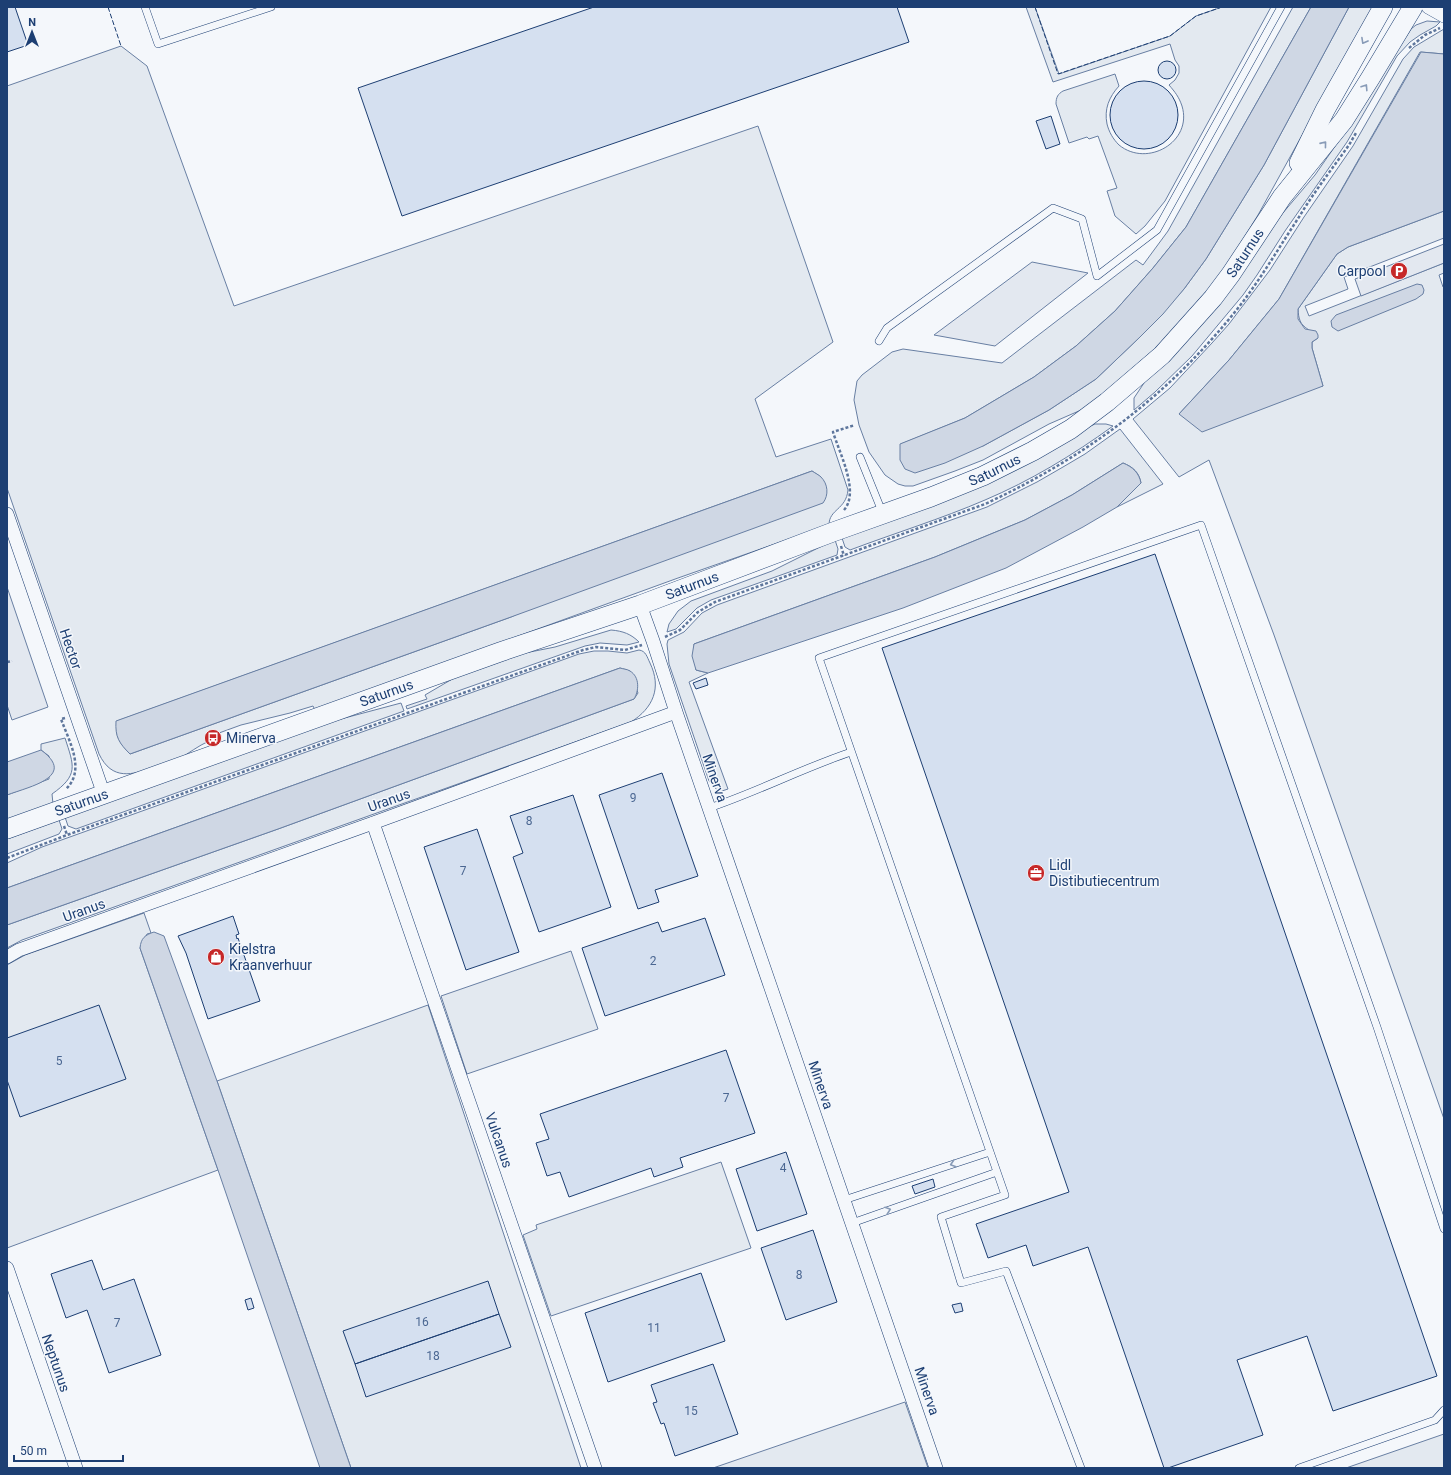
<svg xmlns="http://www.w3.org/2000/svg" width="1451" height="1475" viewBox="0 0 1451 1475" font-family="Roboto,sans-serif">
<style>
.green{fill:#e3e9f0;stroke:#687fa3;fill-rule:evenodd}
.parking{fill:#e3e8f0;stroke:#687fa3}
.water{fill:#cfd7e4;stroke:#687fa3}
.building{fill:#d5e0f0;stroke:#1d3f73}
.lines{fill:none;stroke-linecap:round;stroke-linejoin:round}
.lane-casing{stroke:#1d3f73;stroke-width:8}
.street-casing{stroke:#1d3f73;stroke-width:14}
.secondary-casing{stroke:#1d3f73;stroke-width:20}
.path{stroke:#5e769c;stroke-width:2.5;stroke-dasharray:3 2;stroke-linecap:butt}
.lane{stroke:#f4f7fb;stroke-width:7}
.street{stroke:#f4f7fb;stroke-width:13}
.secondary{stroke:#f4f7fb;stroke-width:19}
.fence{stroke:#1d3f73;stroke-width:1;stroke-dasharray:5 2;stroke-linecap:butt}
.oneway{stroke:#889bb7}
.labels{text-anchor:middle;dominant-baseline:central;stroke-width:3;stroke-linejoin:round;paint-order:stroke}
.number-label{font-size:12px;fill:#4b6792}
.street-label{font-size:14px;fill:#1d3f73;stroke:#f4f7fb}
.poi-label{font-size:14px;fill:#1d3f73;stroke:#f4f7fb;text-anchor:start}
</style>
<rect width="100%" height="100%" fill="#f4f7fb"/>
<path class="green" d="M1026 7H1035L1059 74 1170 36 1196 16 1222 7H1271L1165 201 1145 226 1136 234 1115 216 1107 191 1117 188 1098 136 1089 139 1087 137 1069 143 1056 104C1056 97 1058 94 1063 91L1115 74 1119 86C1109 97 1104 109 1107 124 1109 132 1113 139 1119 145 1147 168 1193 142 1182 106 1179 97 1175 92 1169 85L1175 80 1179 73V66L1175 60 1170 44 1053 82Z
M1293 7H1311L1186 227 1153 268 1115 311 1076 346 1034 377 965 418 901 444 983 446 1049 410 1096 379 1140 337 1184 289 1206 259 1264 165 1349 7H1373L1258 215 1221 275 1160 344 1088 407 1049 424 983 460 955 471 913 486H905L898 484 885 475 869 452 859 425 854 400 857 381 862 375 892 352 903 349 1002 363 1136 260 1143 265 1168 231Z
M1427 21 1440 22 1436 26 1420 35 1410 42 1397 56 1347 142 1285 231 1257 275 1243 295 1192 356 1155 392 1134 410V398L1144 383 1262 242 1282 214 1315 175 1338 142 1411 29 1416 25Z
M1444 29V54L1420 52 1279 299 1229 360 1179 414 1323 386 1312 348V342L1318 338C1306 325 1299 329 1298 309L1337 254 1348 247 1444 211V238L1344 277 1348 289 1305 306 1309 316 1444 263V273L1439 275 1443 287 1444 286V1119L1274 635 1209 460 1179 477 1133 419 1170 388 1212 343 1229 324 1270 270 1304 217 1353 146 1403 59 1414 47Z
M121 46 147 66 234 306 758 126 833 342 755 399 776 457 831 439 848 490C846 510 829 509 829 525L678 578 315 710 313 706 290 713 241 725 208 737 209 741C198 746 189 753 179 759 172 762 163 764 155 767 132 775 112 781 99 754L7 488V86ZM812 471 821 477 511 617 130 754C119 742 115 737 117 721Z
M1095 424H1106L1113 426C1073 455 1030 481 985 500 941 519 895 533 850 550L845 547 842 538Z
M1120 429 1163 484 1117 507 1141 483C1139 472 1133 467 1123 463L1072 495 1025 520 935 557 694 644 696 670 708 673 689 682 728 789 719 792 709 781 669 664 667 644 668 640 684 632 702 613 717 605 987 507 1037 482 1063 467 1085 454Z
M835 540 838 549 837 555 711 600 697 608 676 629 667 632 669 624 678 611 691 601 772 571 822 546Z
M611 630C623 631 631 634 639 642L627 645 600 643 585 646 407 709 406 706 427 699 425 695 454 678 525 653 555 647Z
M639 650C646 651 647 657 650 663 662 688 653 708 631 722L22 940 7 948V925L278 829 634 699 638 693 630 671 620 668 7 888V863L42 847 579 654 594 651H608L627 653Z
M401 703 404 711 76 829 68 826 65 817 337 720Z
M65 738C74 766 79 775 52 794L53 804 7 820V795L49 779V756L41 750V744Z
M59 820 62 829 59 834 7 854V839Z
M144 913 151 933 147 934 140 948 218 1170 7 1248V965L25 955Z
M571 951 598 1029 467 1074 441 996Z
M428 1005 581 1468H351L217 1081Z
M721 1162 751 1248 551 1316 523 1235 537 1229 536 1225Z
M905 1402 928 1468H713Z
M1444 1434V1468H1346Z"/>
<path class="parking" d="M1444 244V263L1361 296 1355 279Z
M1032 262 1088 273 995 346 934 335Z
M7 587 48 707 12 720 7 705Z"/>
<path class="water" d="M1311 7H1349L1264 165 1206 259 1184 289 1163 314 1140 337 1096 379 1049 410 983 446 945 463 915 473 905 469 900 460V444L965 418 1034 377 1076 346 1115 311 1153 268 1186 227Z
M1421 52 1444 54V211L1348 247 1337 254 1298 309V319L1305 329 1316 331 1318 335V338L1312 342V348L1323 386 1202 432 1179 414 1229 360 1279 299Z
M1417 284 1422 285 1424 290 1423 294 1416 299 1338 331 1332 327 1331 321 1336 315Z
M1123 463C1133 467 1139 473 1141 483L1117 507 1083 527 1006 568 903 608 708 673 696 670 692 656 694 644 935 557 1025 520 1072 495Z
M812 471C815 473 819 475 821 477 828 484 829 495 823 503L511 617 130 754C119 743 115 737 116 721Z
M620 668C623 669 627 669 630 671 640 677 639 691 634 699L278 829 7 925V888Z
M41 750C78 777 28 787 7 795V762Z
M154 932 164 936 217 1081 351 1468H320L218 1170 140 948C141 938 145 935 154 932Z"/>
<path class="building" d="M7 7H15L28 45 7 52Z
M594 7H897L909 42 402 216 358 88Z
M1158 70a9 9 0 1 1 18 0a9 9 0 1 1-18 0Z
M1110 115a34 34 0 1 1 68 0a34 34 0 1 1-68 0Z
M1051 116 1060 144 1046 149 1036 121Z
M1155 554 1437 1376 1333 1411 1307 1336 1237 1360 1263 1435 1168 1468H1164L1088 1247 1033 1266 1026 1245 988 1258 976 1224 1069 1192 882 648Z
M706 678 708 685 696 689 693 683Z
M662 773 698 876 655 890 659 902 638 909 599 795Z
M573 795 611 907 539 932 513 857 523 853 510 816Z
M477 829 519 952 466 970 424 847Z
M233 916 239 934 236 935 237 939 238 938 260 1001 208 1019 186 953 178 936Z
M705 918 725 975 605 1016 582 948 658 922 662 932Z
M99 1005 126 1079 20 1117 7 1080V1038Z
M726 1050 755 1133 680 1158 683 1167 654 1177 651 1168 569 1197 560 1172 547 1176 536 1143 549 1139 540 1114Z
M786 1152 807 1214 757 1231 736 1169Z
M933 1179 935 1187 915 1194 912 1186Z
M813 1230 837 1302 786 1320 761 1248Z
M92 1260 103 1290 134 1279 161 1355 109 1373 87 1310 66 1318 51 1274Z
M701 1273 725 1341 608 1382 585 1313Z
M488 1281 499 1314 355 1364 343 1331Z
M251 1298 254 1308 248 1310 245 1300Z
M961 1303 963 1311 955 1313 952 1305Z
M499 1314 511 1347 366 1397 355 1364Z
M713 1364 738 1434 675 1456 664 1423 661 1424 653 1403 657 1402 651 1385Z"/>
<g class="lines">
<defs>
<path id="lane" d="M145 7 158 44 271 7
M879 341 887 328 1053 208 1082 219 1097 276 1157 230 1281 7
M860 457 883 514
M709 808C757 792 803 768 851 752
M844 1200 990 1152
M852 1223 997 1172
M1081 1468 1006 1271 961 1283 941 1217 1005 1195 819 658 1201 525 1377 1027 1444 1229
M1299 1468 1435 1420 1444 1410"/>
<path id="street" d="M1428 7 1444 16
M7 514 104 795
M676 712 936 1468
M373 823 595 1468
M7 957 19 950 373 823 676 712 653 641 640 605
M7 1268 76 1468"/>
<g id="secondary">
<path d="M1299 163 1325 110 1383 7"/>
<path id="s1" d="M7 829 500 652 640 605 833 532 931 497 983 476 1033 451 1071 429 1107 402 1162 355 1213 298 1231 274 1282 197 1344 120 1371 77 1413 7"/>
</g>
</defs>
<use href="#lane" class="lane-casing"/>
<use href="#street" class="street-casing"/>
<use href="#secondary" class="secondary-casing"/>
<path class="path" d="M1409 48 1425 35 1440 28
M844 510C860 492 839 452 833 432L855 425
M841 546 844 556
M665 637 680 630 698 612 715 602 985 504C1088 456 1172 393 1242 303 1263 275 1280 246 1299 217 1314 192 1332 169 1349 145L1356 133
M7 662 12 661
M65 718 61 719C69 741 86 770 66 789
M64 826 67 835
M7 858 67 835 583 650 596 647 625 650 642 645"/>
<use href="#lane" class="lane"/>
<use href="#street" class="street"/>
<use href="#secondary" class="secondary"/>
<path class="fence" d="M108 7 121 46
M1035 7 1058 74 1170 36 1196 16 1222 7"/>
</g>
<defs><path id="oneway-chevron" d="M-2-3.5L2.5 0L-2 3.5" fill="none" stroke-width="1.6" stroke-linecap="round" stroke-linejoin="round"/></defs>
<g class="oneway">
<use href="#oneway-chevron" transform="translate(1364 41) rotate(119)"/>
<use href="#oneway-chevron" transform="translate(1365 87) rotate(-57)"/>
<use href="#oneway-chevron" transform="translate(1324 144) rotate(-51)"/>
<use href="#oneway-chevron" transform="translate(953 1164) rotate(162)"/>
<use href="#oneway-chevron" transform="translate(888 1210) rotate(-19)"/>
</g>
<defs>
<symbol id="parking-disc" viewBox="-11 -11 22 22"><circle r="9.5" fill="#c62828" stroke="#f4f7fb"/><path d="M-3.5-5.5H1a3.5 3.5 0 0 1 0 7H-1V5.5H-3.5ZM-1-3.4V-.6H.8a1.4 1.4 0 0 0 0-2.8Z" fill="#fff"/></symbol>
<symbol id="bus-disc" viewBox="-11 -11 22 22"><circle r="9.5" fill="#c62828" stroke="#f4f7fb"/><path d="M-5-6H5V4H4V6H2V4H-2V6H-4V4H-5ZM-3.5-4V0h7V-4ZM-3.5 1.2v1.5H-2V1.2ZM2 1.2v1.5H3.5V1.2Z" fill="#fff"/></symbol>
<symbol id="office-disc" viewBox="-11 -11 22 22"><circle r="9.5" fill="#c62828" stroke="#f4f7fb"/><path d="M-6-3h4V-5.5h4V-3h4V5H-6ZM-1-4.5V-3h2v-1.5ZM-6 0V1H6V0Z" fill="#fff"/></symbol>
<symbol id="shop-disc" viewBox="-11 -11 22 22"><circle r="9.5" fill="#c62828" stroke="#f4f7fb"/><path d="M-5-2.5h2.3a2.7 3.5 0 0 1 5.4 0H5L5.5 6h-11ZM-1.5-2.5h3a1.5 2.3 0 0 0-3 0Z" fill="#fff"/></symbol>
</defs>
<g fill-rule="evenodd">
<use href="#parking-disc" x="1389" y="261" width="20" height="20"/>
<use href="#bus-disc" x="203" y="728" width="20" height="20"/>
<use href="#office-disc" x="1026" y="863" width="20" height="20"/>
<use href="#shop-disc" x="206" y="947" width="20" height="20"/>
</g>
<g class="labels">
<g class="number-label">
<text x="633" y="798">9</text>
<text x="529" y="821">8</text>
<text x="463" y="871">7</text>
<text x="653" y="961">2</text>
<text x="59" y="1061">5</text>
<text x="726" y="1098">7</text>
<text x="783" y="1168">4</text>
<text x="799" y="1275">8</text>
<text x="422" y="1322">16</text>
<text x="117" y="1323">7</text>
<text x="654" y="1328">11</text>
<text x="433" y="1356">18</text>
<text x="691" y="1411">15</text>
</g>
<g class="street-label">
<text stroke="none"><textPath href="#s1" startOffset="1387">Saturnus</textPath></text>
<text stroke="none"><textPath href="#s1" startOffset="1051">Saturnus</textPath></text>
<text stroke="none"><textPath href="#s1" startOffset="727">Saturnus</textPath></text>
<text transform="translate(71 649) rotate(71)">Hector</text>
<text stroke="none"><textPath href="#s1" startOffset="403">Saturnus</textPath></text>
<text transform="translate(715 778) rotate(71)">Minerva</text>
<text transform="translate(389 800) rotate(-20)">Uranus</text>
<text stroke="none"><textPath href="#s1" startOffset="79">Saturnus</textPath></text>
<text transform="translate(84 910) rotate(-20)">Uranus</text>
<text transform="translate(821 1085) rotate(71)">Minerva</text>
<text transform="translate(499 1140) rotate(71)">Vulcanus</text>
<text transform="translate(56 1363) rotate(71)">Neptunus</text>
<text transform="translate(927 1391) rotate(71)">Minerva</text>
</g>
<g class="poi-label">
<text x="1386" y="271" text-anchor="end">Carpool</text>
<text x="226" y="738">Minerva</text>
<text x="1049" y="865">Lidl<tspan x="1049" dy="16">Distibutiecentrum</tspan></text>
<text x="229" y="949">Kielstra<tspan x="229" dy="16">Kraanverhuur</tspan></text>
</g>
</g>
<rect width="1451" height="1475" fill="none" stroke="#1d3f73" stroke-width="16"/>
<g transform="translate(32 32)" stroke="#f4f7fb" stroke-width="3" paint-order="stroke">
<path d="M0-3L7 15L0 10L-7 15Z" fill="#1d3f73"/>
<text y="-6" font-size="11" font-weight="bold" text-anchor="middle" fill="#1d3f73">N</text>
</g>
<path d="M14 1455v6h109v-6" fill="none" stroke="#1d3f73" stroke-width="2"/>
<text x="20" y="1455" font-size="12" fill="#1d3f73" stroke="#f4f7fb" stroke-width="3" paint-order="stroke">50 m</text>
</svg>
